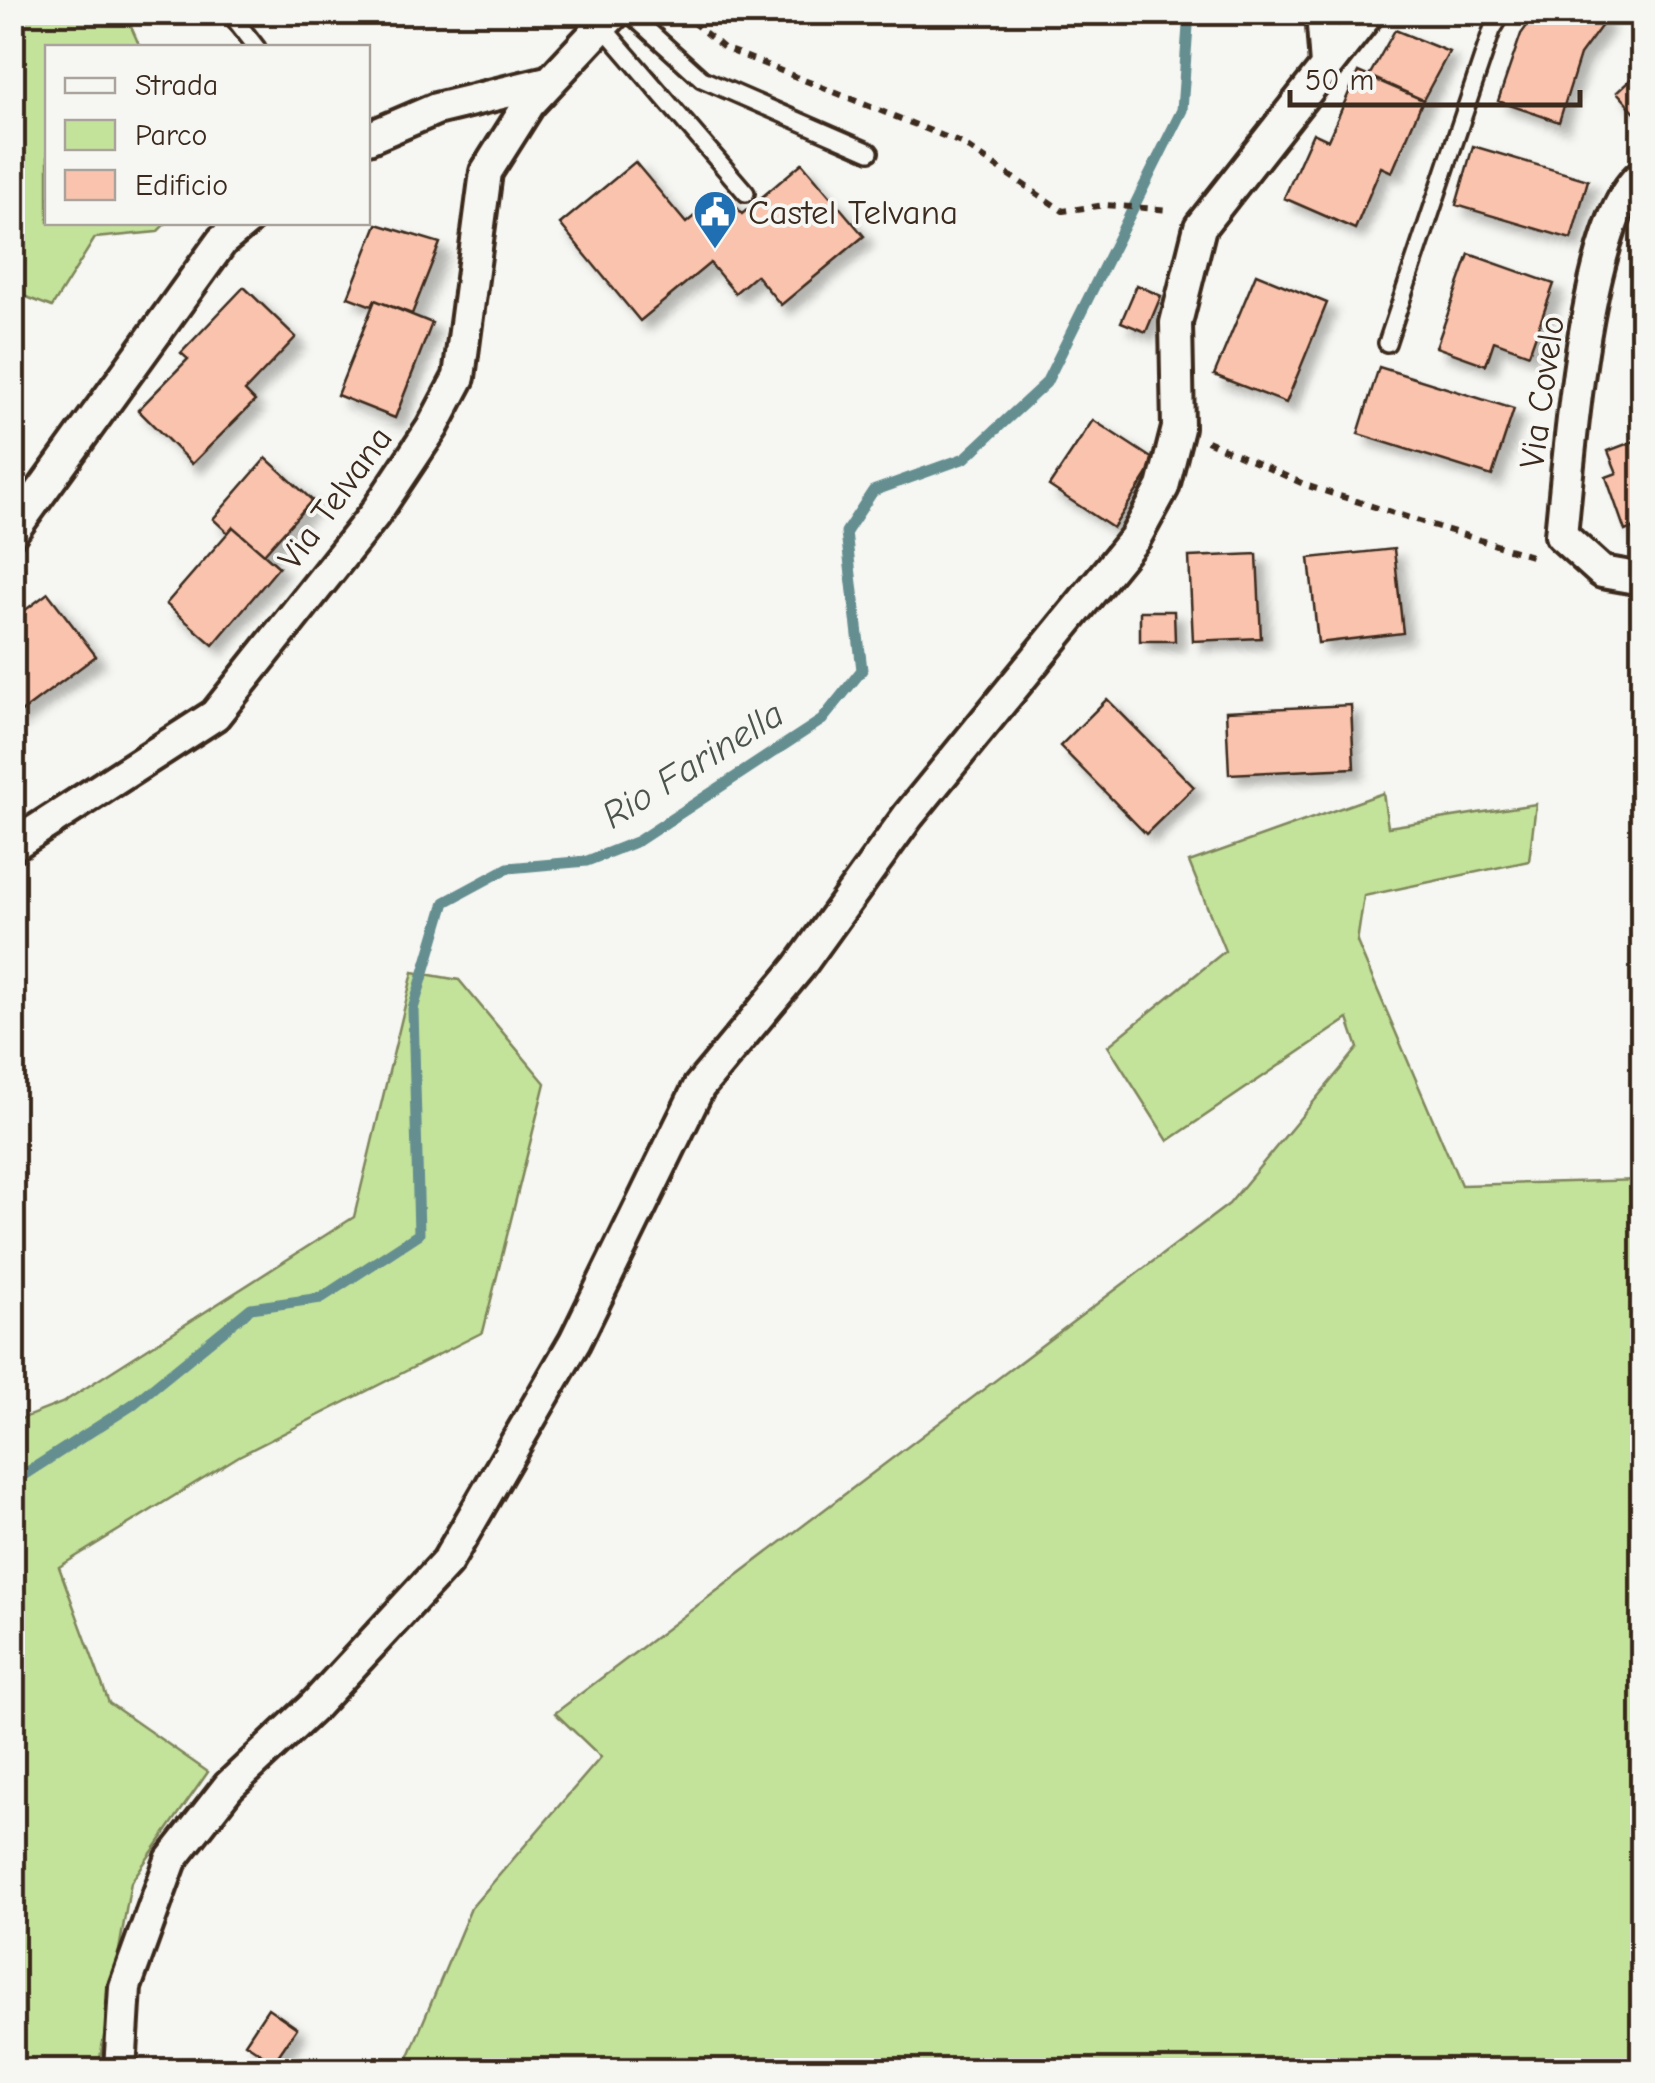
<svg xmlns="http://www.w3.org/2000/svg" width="1655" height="2083" viewBox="0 0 1655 2083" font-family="'Comic Neue',sans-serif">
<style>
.green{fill:#c3e29a;stroke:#7f865c;stroke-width:2.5}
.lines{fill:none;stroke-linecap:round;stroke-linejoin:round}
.stream{stroke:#658e90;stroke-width:11}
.building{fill:#fac3ad;stroke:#3b2a1e;stroke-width:2.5;filter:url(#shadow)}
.service-casing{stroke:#3b2a1e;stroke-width:22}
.minor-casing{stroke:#3b2a1e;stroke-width:38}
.path{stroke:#3b2a1e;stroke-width:6;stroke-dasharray:8 8;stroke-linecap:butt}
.service{stroke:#f6f6f2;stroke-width:15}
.minor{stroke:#f6f6f2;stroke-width:30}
.labels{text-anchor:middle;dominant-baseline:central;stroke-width:8;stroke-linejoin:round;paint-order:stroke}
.poi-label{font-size:35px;fill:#3b2a1e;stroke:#f6f6f2;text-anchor:start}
.street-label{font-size:35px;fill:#3b2a1e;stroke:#f6f6f2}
.water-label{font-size:38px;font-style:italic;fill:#4c544e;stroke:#f6f6f2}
</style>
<defs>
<filter id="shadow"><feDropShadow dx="9" dy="9" stdDeviation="5" flood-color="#0004"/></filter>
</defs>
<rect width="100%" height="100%" fill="#f6f6f2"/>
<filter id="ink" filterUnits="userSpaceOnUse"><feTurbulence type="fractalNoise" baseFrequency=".01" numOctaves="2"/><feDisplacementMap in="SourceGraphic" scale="20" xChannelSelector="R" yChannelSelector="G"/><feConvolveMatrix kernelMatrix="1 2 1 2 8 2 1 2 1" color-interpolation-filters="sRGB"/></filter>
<g filter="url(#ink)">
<path class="green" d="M12 13H125L140 47 48 48V222L166 223 157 232 95 238 52 307 13 292Z
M1383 793 1388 827 1536 804 1529 861 1364 896 1357 942 1461 1185 1642 1180V2070H403L471 1908 601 1757 555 1713 1229 1204 1358 1048 1348 1019 1168 1141 1108 1046 1225 951 1189 862Z
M413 972 459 980 545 1083 483 1332 239 1456 59 1567 109 1703 208 1772 131 1882 98 2070H13V1422L62 1403 354 1217Z"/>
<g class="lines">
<path class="stream" d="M12 1488 17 1479 132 1405 251 1308 321 1298 419 1234 413 1009 445 902 508 868 587 861 638 841 822 720 862 670 846 532 873 491 965 458 1046 383 1182 110 1189 12"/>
</g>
<path class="building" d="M1537 12H1594L1605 21 1580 55 1559 122 1498 101 1521 34Z
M1395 30 1449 52 1423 100 1369 76Z
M1642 69V120L1617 92Z
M1358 72 1423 100 1392 172 1381 167 1355 229 1284 198 1313 133 1328 140Z
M1473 146 1588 180 1571 239 1456 205Z
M635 162 686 223 724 191 742 214 802 163 864 236 781 305 756 275 735 293 710 263 640 321 560 224Z
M377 224 440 243 412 314 375 300 372 306 348 297Z
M1469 254 1554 284 1529 354 1494 341 1486 365 1436 347Z
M1256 274 1327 303 1286 403 1214 375Z
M1137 285 1161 296 1146 332 1121 322Z
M244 287 296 337 245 391 255 401 192 464 138 410 188 359 181 353Z
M375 300 432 323 395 418 337 395Z
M1642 322V358L1630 327Z
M1379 367 1514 409 1492 476 1358 434Z
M1093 420 1156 461 1113 528 1049 486Z
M1642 438V524L1625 531 1606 477 1617 473 1608 451Z
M266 458 312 500 264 554 233 527 228 533 213 519Z
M233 527 279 567 213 645 166 604Z
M1394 549 1403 633 1318 643 1309 558Z
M1257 554 1261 638 1193 641 1189 557Z
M48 593 96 656 12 719V620Z
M1140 611H1174L1175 641H1140Z
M1107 699 1194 787 1146 834 1060 746Z
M1351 705 1354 768 1229 774 1226 711Z
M268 2008 297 2028 274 2062 245 2043Z"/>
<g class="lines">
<defs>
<path id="service" d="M229 12 257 48
M628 12 702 79 870 152
M602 26 746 193
M1387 343 1492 30 1503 12"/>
<path id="minor" d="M1322 12 1326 65
M368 138 436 109 547 82
M1642 175C1585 219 1569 461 1561 535L1602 572 1642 579
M12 532 222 241 245 222
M12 846 215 715 374 515 432 428 459 377 486 172 529 104 615 12
M120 2070 125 1987 171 1860 229 1786 313 1707 447 1562 575 1341 699 1087 799 967 908 816 1135 538 1163 487 1178 428 1176 323 1200 227 1369 12"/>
</defs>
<use href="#service" class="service-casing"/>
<use href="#minor" class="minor-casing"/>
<path class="path" d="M680 12 724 48 961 143 1063 211 1105 205 1171 210
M1207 441 1308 486 1534 557"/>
<use href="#service" class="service"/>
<use href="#minor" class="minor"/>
</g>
</g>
<defs>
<symbol id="civic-pin" viewBox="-11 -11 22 30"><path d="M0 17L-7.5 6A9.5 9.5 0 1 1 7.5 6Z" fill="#1f6fb2" stroke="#f6f6f2"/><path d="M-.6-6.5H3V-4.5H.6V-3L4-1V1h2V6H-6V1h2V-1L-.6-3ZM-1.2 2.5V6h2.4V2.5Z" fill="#fff"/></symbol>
</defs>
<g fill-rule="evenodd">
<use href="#civic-pin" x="690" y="187" width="50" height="68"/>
</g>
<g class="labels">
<g class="poi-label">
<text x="748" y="212">Castel Telvana</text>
</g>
<g class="street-label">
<text transform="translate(1542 392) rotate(-82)">Via Covelo</text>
<text transform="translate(335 498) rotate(-54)">Via Telvana</text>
</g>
<g class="water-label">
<text transform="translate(693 765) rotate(-32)">Rio Farinella</text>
</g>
</g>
<rect width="1655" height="2083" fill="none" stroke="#f6f6f2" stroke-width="50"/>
<rect x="25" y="25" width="1605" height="2033" fill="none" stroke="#3b2a1e" stroke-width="4" filter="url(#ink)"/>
<rect x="45" y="45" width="325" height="180" fill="#f6f6f2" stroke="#aba49d" stroke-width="2.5"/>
<rect x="65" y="78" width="50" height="15" fill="#f6f6f2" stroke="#aba49d" stroke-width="2.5"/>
<text x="135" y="95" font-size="30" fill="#3b2a1e">Strada</text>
<rect x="65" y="120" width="50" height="30" fill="#c3e29a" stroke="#aba49d" stroke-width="2.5"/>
<text x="135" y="145" font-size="30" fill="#3b2a1e">Parco</text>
<rect x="65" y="170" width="50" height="30" fill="#fac3ad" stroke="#aba49d" stroke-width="2.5"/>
<text x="135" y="195" font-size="30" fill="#3b2a1e">Edificio</text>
<path d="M1290 90v15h290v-15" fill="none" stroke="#3b2a1e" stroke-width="5"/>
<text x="1305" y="90" font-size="30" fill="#3b2a1e" stroke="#f6f6f2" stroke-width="8" paint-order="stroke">50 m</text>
</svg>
